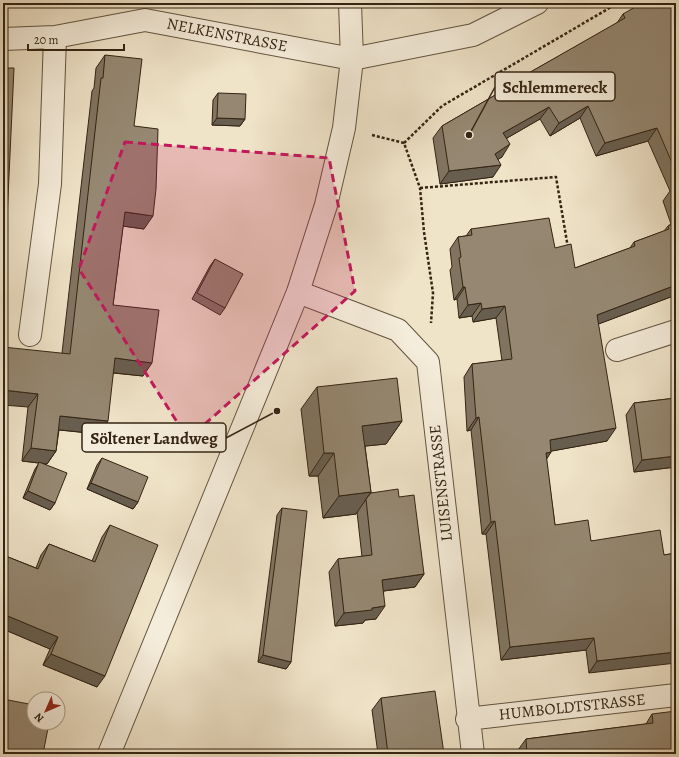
<svg xmlns="http://www.w3.org/2000/svg" width="679" height="757" viewBox="0 0 679 757" font-family="Alegreya,serif">
<style>
.lines{fill:none;stroke-linecap:round;stroke-linejoin:round}
.minor-casing{stroke:#635440;stroke-width:24}
.path{stroke:#342413;stroke-width:2.5;stroke-dasharray:3 2;stroke-linecap:butt}
.minor{stroke:#f5eddb;stroke-width:22}
.wall{fill:#807461;stroke:#342413}
.shaded-wall{fill:#685e4f;stroke:#342413}
.building{fill:#958771;stroke:#342413}
.marked{fill:#c2185b;fill-opacity:0.2;stroke:#c2185b;stroke-width:3;stroke-dasharray:8 5;stroke-linejoin:round}
.labels{text-anchor:middle;dominant-baseline:central;stroke-width:4;stroke-linejoin:round;paint-order:stroke}
.street-label{font-size:16px;fill:#342413;stroke:#f5eddb}
.leader{fill:none;stroke:#342413;stroke-width:1.5}
.callout-dot{fill:#342413;stroke:#f5eddb;stroke-width:1.5}
.callout{fill:#f5eddb;stroke:#342413;stroke-width:1.5}
.callout-label{font-size:17px;text-anchor:middle;font-weight:bold;fill:#342413}
</style>
<rect width="100%" height="100%" fill="#efe3c8"/>
<filter id="stains"><feTurbulence type="fractalNoise" baseFrequency=".005" numOctaves="4"/><feColorMatrix values="0 0 0 0 .2 0 0 0 0 .09 0 0 0 0 .02 0 0 0 .5 -.17"/></filter>
<radialGradient id="worn" r=".72"><stop offset=".6" stop-color="#630" stop-opacity="0"/><stop offset="1" stop-color="#630" stop-opacity=".3"/></radialGradient>
<g class="lines">
<defs>
<path id="minor" d="M3 39 55 37 145 20 352 59 473 35 537 3
M298 292 398 330 428 362 473 754
M30 335 50 184 55 37
M617 350 676 331
M467 719 676 695
M109 754 298 292 326 205 344 128 352 59 350 3"/>
</defs>
<use href="#minor" class="minor-casing"/>
<path class="path" d="M372 135 404 143 420 188 424 232 433 293 431 323
M404 143 442 106 618 3
M420 188 556 177 568 248"/>
<use href="#minor" class="minor"/>
</g>
<path class="wall" d="M676 3V295L598 324 607 441 551 451V452L546 459 555 525 591 541 664 555 676 553 589 673 586 650 501 660 486 534H482L471 430 467 431 464 377 472 364 502 361 496 318 473 322 472 316 459 318 457 299 454 300 450 270 452 267 450 249 458 237 466 236 471 229 555 248 575 268 630 248 634 242 664 231 668 226 671 224 663 201 670 191 648 141 596 156 580 118 550 136 540 119 507 138 502 157 498 159 493 177 440 184 433 138 442 126 523 79 527 74 617 23 623 14Z
M105 55 134 126 144 229 123 226 113 305 143 376 113 373 99 434 59 430 56 451 47 464H44L55 503 50 510 23 498 35 469 39 463 22 461 28 407 62 353 92 91 94 88 96 68Z
M218 93 245 119 240 126 212 125 213 100Z
M215 259 225 308 220 315 192 299 210 266Z
M317 387 402 421 386 444 365 446 371 493 399 497 424 574 415 587 384 591 376 619 365 620 363 623 335 626 329 572 338 559 362 557 357 512 356 514 323 518 318 476H309L301 409Z
M676 387V467L634 472 626 415 634 403 676 398 675 389Z
M102 458 138 502 133 509 87 489 97 465Z
M282 508 291 662 286 669 258 662 277 515Z
M110 525 97 687 43 665 50 649 3 629V555L36 568 41 555 49 544 92 561 102 537Z
M381 698 444 754H378L372 710Z
M652 714 676 754H518V750L526 739 646 724Z"/>
<path class="shaded-wall" d="M588 106 580 118 550 136 559 123Z
M549 107 540 119 495 145 503 133Z
M217 118 245 119 240 126 212 125Z
M657 128 648 141 596 156 605 143Z
M510 144 502 157 486 167 495 154Z
M501 165 493 177 440 184 449 171Z
M125 212 153 216 144 229 115 225Z
M676 285V295L588 328 597 315Z
M463 287H465L457 299 454 300Z
M481 303 472 316 459 318 468 305Z
M505 306 496 318 473 322 482 309Z
M115 358 152 363 143 376 106 372Z
M3 390 38 394 28 407 3 405Z
M60 416 108 421 99 434 51 429Z
M479 417 471 430 467 431 476 418Z
M402 421 386 444 346 448 362 426Z
M616 428 607 441 541 453 550 440Z
M31 448 56 451 47 464 22 461Z
M551 452 543 465 546 453Z
M324 453H334L318 476H309Z
M676 456V467L634 472 642 460Z
M91 483 138 502 133 509 87 489Z
M28 491 55 503 50 510 23 498Z
M371 492 356 514 323 518 339 496Z
M495 521 486 534H482L491 522Z
M424 574 415 587 374 592 382 580Z
M385 606 376 619 365 620 363 623 335 626 344 613 372 608Z
M3 614 58 637 50 649 3 629Z
M594 638 586 650 501 660 510 647Z
M676 652V663L589 673 597 661Z
M51 654 105 676 97 687 43 665Z
M263 655 291 662 286 669 258 662Z"/>
<path class="building" d="M642 3H676V172L657 128 605 143 588 106 559 123 549 107 503 133 510 144 495 154 501 165 449 171 442 126 528 76 527 74 625 18 623 14Z
M105 55 142 59 134 126 158 129 156 189 153 216 125 212 113 305 159 310 152 363 115 358 108 421 60 416 56 451 31 448 38 394 3 390V347L70 354 101 78H103Z
M3 68H14L4 284H3Z
M218 93 246 94 245 119 217 118Z
M676 187V201L672 189Z
M549 218 555 248 571 244 575 268 635 246 634 242 669 229 668 226 676 222V285L597 315 616 428 550 440 551 452 546 453 555 525 588 520 591 541 660 530 664 555 676 553V652L597 661 594 638 510 647 495 521 491 522 479 417 476 418 472 364 512 359 505 306 482 309 481 303 468 305 465 287H463L459 258 461 257 458 237 472 235 471 229Z
M215 259 243 274 225 308 197 293Z
M397 378 402 421 362 426 371 492 339 496 334 453H324L317 387Z
M676 398V456L642 460 634 403Z
M102 458 148 477 138 502 91 483Z
M39 462 67 473 55 503 28 491Z
M398 489 399 497 414 495 424 574 382 580 385 606 372 608V610L344 613 338 559 372 555 366 499 371 493Z
M282 508 307 511 291 662 263 655Z
M110 525 158 545 105 676 51 654 58 637 3 614V555L38 569 49 544 95 562Z
M435 691 444 754H388L381 698Z
M3 699 34 705V723H49L43 754H3Z
M676 711V754H527L526 739 653 723 652 714Z"/>
<path class="marked" d="M125 142 329 158 355 291 188 439 79 269Z"/>
<g class="labels">
<g class="street-label">
<text transform="translate(227 35) rotate(11)">NELKENSTRASSE</text>
<text transform="translate(441 483) rotate(-96)">LUISENSTRASSE</text>
<text transform="translate(572 707) rotate(-6)">HUMBOLDTSTRASSE</text>
</g>
</g>
<path class="leader" d="M469 135L495 87M277 411L226 438"/>
<g class="callout-dot">
<circle cx="469" cy="135" r="4"/>
<circle cx="277" cy="411" r="4"/>
</g>
<g class="callout">
<rect x="495" y="72" width="120" height="29" rx="4"/>
<rect x="82" y="423" width="144" height="29" rx="4"/>
</g>
<g class="callout-label">
<text x="555" y="93">Schlemmereck</text>
<text x="154" y="444">Söltener Landweg</text>
</g>
<rect width="679" height="757" fill="none" stroke="#efe3c8" stroke-width="16"/>
<rect x="4" y="4" width="671" height="749" fill="none" stroke="#342413" stroke-width="2"/>
<rect x="8" y="8" width="663" height="741" fill="none" stroke="#342413"/>
<g transform="translate(46 711) rotate(225)"><circle r="19" fill="#f5eddb" stroke="#a89d8b"/>
<path d="M0-3L7 15L0 10L-7 15Z" fill="#8f2418"/>
<text y="-6" font-size="11" font-weight="bold" text-anchor="middle" fill="#342413">N</text>
</g>
<path d="M28 44v6h96v-6" fill="none" stroke="#342413" stroke-width="2"/>
<text x="34" y="44" font-size="12" fill="#342413" stroke="#f5eddb" stroke-width="3" paint-order="stroke">20 m</text>
<rect width="100%" height="100%" filter="url(#stains)"/>
<rect width="100%" height="100%" fill="url(#worn)"/>
</svg>
